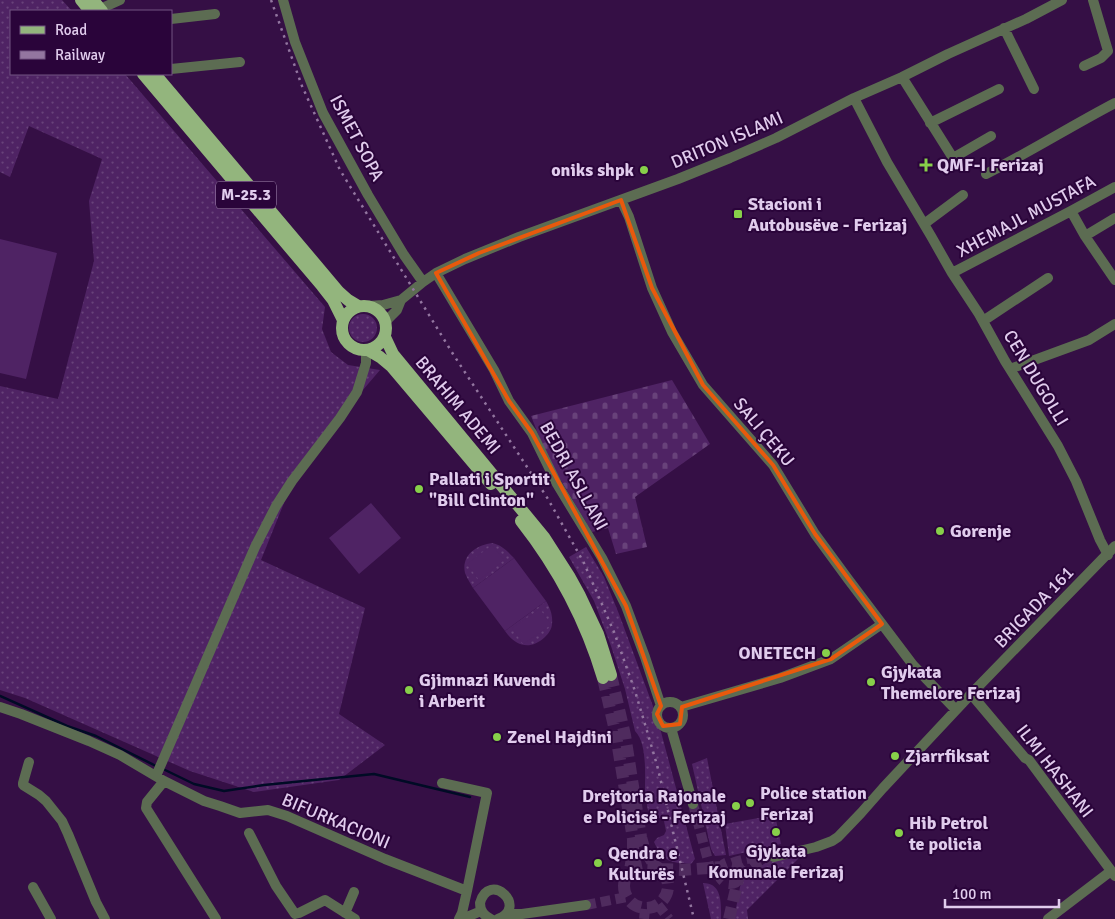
<svg xmlns="http://www.w3.org/2000/svg" width="1115" height="919" viewBox="0 0 1115 919" font-family="Signika,sans-serif">
<style>
.grass{fill:url(#grass-dots)}
.cemetery{fill:url(#cemetery-stones)}
.garden{fill:#4f2364}
.lines{fill:none;stroke-linecap:round;stroke-linejoin:round}
.stream{stroke:#000b25;stroke-width:2.5}
.minor-tunnel{stroke:#4f2b5e;stroke-width:10;stroke-dasharray:10 5;stroke-linecap:butt}
.major-tunnel{stroke:#4f2b5e;stroke-width:12;stroke-dasharray:12 6;stroke-linecap:butt}
.minor{stroke:#5c6c52;stroke-width:10}
.major{stroke:#93b57d;stroke-width:12}
.rail{stroke:#9376a0;stroke-width:2.5;stroke-dasharray:2.5 5;stroke-linecap:butt}
.marked{fill:none;stroke:#e8590c;stroke-width:4;stroke-linejoin:round}
.poi-dot{fill:#87cf4a;stroke:#2a043a;stroke-width:2}
.labels{text-anchor:middle;dominant-baseline:central;stroke-width:4;stroke-linejoin:round;paint-order:stroke}
.shield{fill:#2a043a;stroke:#aa90b7;stroke-width:1}
.shield-label{font-size:16px;font-weight:bold;fill:#e1cced}
.street-label{font-size:18px;fill:#e1cced;stroke:#2a043a}
.poi-label{font-size:18px;font-weight:bold;fill:#e1cced;stroke:#2a043a;text-anchor:start}
</style>
<defs>
<pattern id="grass-dots" width="8" height="8" patternUnits="userSpaceOnUse" patternTransform="scale(1.25)"><rect width="8" height="8" fill="#4f2364"/><path d="M2 2h.1M6 6h.1" fill="none" stroke="#68427a" stroke-width="1.8" stroke-linecap="round"/></pattern>
<pattern id="cemetery-stones" width="16" height="16" patternUnits="userSpaceOnUse" patternTransform="scale(1.25)"><rect width="16" height="16" fill="#4f2364"/><path d="M2 7V4a2 2 0 0 1 4 0v3zM10 15v-3a2 2 0 0 1 4 0v3z" fill="#68427a"/></pattern>
</defs>
<rect width="100%" height="100%" fill="#350f45"/>
<path class="grass" d="M0 0H62L72 11H11V74H125L325 307 322 329 331 352 348 365 380 370 316 445 288 493 261 560 365 608 339 714 385 745 339 780 254 792 190 771 25 698 0 690V386L58 399 94 261 89 201 102 159 29 126 10 177 0 172Z
M349 328a14 14 0 1 1 28 0a14 14 0 1 1-28 0Z
M492 543C502 545 507 551 514 558L473 588C470 583 467 578 465 573 461 555 477 545 492 543Z
M586 547 604 577 619 614 657 717 695 859 691 864C670 862 664 863 654 842L657 838 664 835 666 831 664 821 658 817H650C647 809 646 798 645 789 645 773 647 743 635 731L625 689 611 646 594 601 569 557Z
M546 601C550 608 553 615 552 624 552 629 548 634 545 637 530 651 515 646 505 631Z
M707 758 726 855 715 856 711 849 692 764Z
M775 815 781 844 729 856 725 824Z
M800 857 747 910 748 919H734L741 882 751 872 767 862Z
M703 883C723 883 721 905 721 919H711Z"/>
<path class="cemetery" d="M672 380 710 444 635 497 647 547 616 554 608 528 592 532 548 459 531 416Z"/>
<path class="garden" d="M0 239 57 253 26 379 0 373Z
M371 503 401 538 359 574 329 538Z
M492 545 504 560 479 580 467 564Z
M514 558 546 601 505 631 473 588Z
M540 609 551 625 523 644 512 628Z"/>
<g class="lines">
<path class="stream" d="M0 696 67 726 96 736 156 766
M161 768 194 784 224 791 264 785 374 774 470 797"/>
<path class="minor-tunnel" d="M693 804 710 868
M732 863C746 858 759 857 774 857
M740 876 753 866 770 858
M586 905 627 897
M658 905 669 919
M644 919 645 909"/>
<path class="major-tunnel" d="M611 675 625 735 641 837 644 848 654 865
M603 678 616 735 633 839V852L630 870
M720 873a10 10 0 1 1 20 0a10 10 0 1 1-20 0Z
M624 886a22 22 0 1 1 44 0a22 22 0 1 1-44 0Z
M661 869 682 870 722 867
M729 919 738 880"/>
<path class="minor" d="M283 0 295 42 323 113 368 195 404 255 423 282
M100 9 120 0
M171 19 215 14
M1004 28 1034 89
M1084 66 1101 58 1108 51 1093 0
M171 69 240 62
M902 77 953 158 991 136
M854 98 887 162 931 236 952 273 979 314 1005 361 1058 446 1076 481 1100 540 1108 555
M930 123 999 89
M986 174C1030 152 1071 126 1115 103
M621 200 629 217 652 288 672 332 703 385 773 465 815 534 848 579 913 665 956 710
M1071 211 1085 236
M1115 218 1085 236 1115 280
M924 224 963 195
M436 273 494 370 509 401 532 433 557 484 602 558 626 606 645 657 661 706
M952 273 1071 211 1115 187
M369 306 383 305 401 300
M983 321 1048 278
M385 322 397 310 401 300 423 282 436 273 465 259 519 237 678 179 730 158 776 138 854 98 902 77 948 54 1026 19 1062 0
M1010 369 1089 340 1115 324
M971 694 1025 758 1029 760 1115 876
M657 715a13 13 0 1 1 26 0a13 13 0 1 1-26 0Z
M0 707 21 714 89 741 120 755 164 781 204 801 220 806 240 813 268 810 287 816 385 859 467 891 462 913 459 919
M681 707 780 678 831 659 882 624
M671 728 693 804
M29 762 23 783V785L39 795 46 801 62 821 68 834 96 902 105 919
M156 776 255 547 276 506 292 481 340 418 357 392 366 363V350
M164 781 147 802 146 808 216 919
M442 783 487 793 467 891
M249 833 276 886 295 914 299 913 325 900 355 919
M774 857 816 847 832 841 838 837 861 813 883 788 971 694 1115 546
M33 887 51 919
M345 913 354 892
M506 914H522L586 905
M462 919 481 911
M491 919C484 916 480 911 480 903 489 870 529 907 498 919
M1048 919 1111 871"/>
<path class="major" d="M81 0 90 11
M93 0 102 11
M143 74 322 286 333 300 343 320
M155 74 339 292 348 300 358 306
M342 328a22 22 0 1 1 44 0a22 22 0 1 1-44 0Z
M385 337 393 354 544 537 569 576 580 596 598 634 611 675
M368 350 380 357 392 367 491 484
M521 521C558 568 586 621 603 678"/>
<path class="rail" d="M271 0 302 86 340 170 453 354 548 499 584 563 614 632 635 691 647 731 657 765 694 919"/>
</g>
<path class="marked" d="M621 200 652 288 703 385 773 465 815 534 882 624 831 659 682 707 680 724 663 726 657 714 661 706 626 606 532 433 509 401 436 273 479 253Z"/>
<g class="poi-dot">
<path d="M923.5 157.5h5v5h5v5h-5v5h-5v-5h-5v-5h5z"/>
<circle cx="644" cy="170" r="5"/>
<rect x="733" y="209" width="10" height="10" rx="2.5"/>
<circle cx="419" cy="489" r="5"/>
<circle cx="940" cy="531" r="5"/>
<circle cx="826" cy="653" r="5"/>
<circle cx="871" cy="682" r="5"/>
<circle cx="409" cy="690" r="5"/>
<circle cx="497" cy="737" r="5"/>
<circle cx="895" cy="756" r="5"/>
<circle cx="750" cy="803" r="5"/>
<circle cx="736" cy="806" r="5"/>
<circle cx="776" cy="832" r="5"/>
<circle cx="899" cy="833" r="5"/>
<circle cx="598" cy="863" r="5"/>
</g>
<g class="labels">
<rect class="shield" x="216" y="181.5" width="60" height="27" rx="4"/>
<g class="shield-label">
<text x="246" y="195">M-25.3</text>
</g>
<g class="street-label">
<text transform="translate(357 138) rotate(62)">ISMET SOPA</text>
<text transform="translate(727 140) rotate(-23)">DRITON ISLAMI</text>
<text transform="translate(1026 216) rotate(-28)">XHEMAJL MUSTAFA</text>
<text transform="translate(1036 378) rotate(59)">CEN DUGOLLI</text>
<text transform="translate(458 405) rotate(50)">BRAHIM ADEMI</text>
<text transform="translate(764 432) rotate(50)">SALI ÇEKU</text>
<text transform="translate(574 476) rotate(61)">BEDRI ASLLANI</text>
<text transform="translate(1034 607) rotate(-46)">BRIGADA 161</text>
<text transform="translate(1055 771) rotate(52)">ILMI HASHANI</text>
<text transform="translate(336 821) rotate(23)">BIFURKACIONI</text>
</g>
<g class="poi-label">
<text x="937" y="165">QMF-I Ferizaj</text>
<text x="634" y="170" text-anchor="end">oniks shpk</text>
<text x="748" y="204">Stacioni i<tspan x="748" dy="21">Autobusëve - Ferizaj</tspan></text>
<text x="429" y="479">Pallati i Sportit<tspan x="429" dy="21">"Bill Clinton"</tspan></text>
<text x="950" y="531">Gorenje</text>
<text x="816" y="653" text-anchor="end">ONETECH</text>
<text x="881" y="672">Gjykata<tspan x="881" dy="21">Themelore Ferizaj</tspan></text>
<text x="419" y="680">Gjimnazi Kuvendi<tspan x="419" dy="21">i Arberit</tspan></text>
<text x="507" y="737">Zenel Hajdini</text>
<text x="905" y="756">Zjarrfiksat</text>
<text x="760" y="793">Police station<tspan x="760" dy="21">Ferizaj</tspan></text>
<text x="726" y="796" text-anchor="end">Drejtoria Rajonale<tspan x="726" dy="21">e Policisë - Ferizaj</tspan></text>
<text x="909" y="823">Hib Petrol<tspan x="909" dy="21">te policia</tspan></text>
<text x="776" y="851" text-anchor="middle">Gjykata<tspan x="776" dy="21">Komunale Ferizaj</tspan></text>
<text x="608" y="853">Qendra e<tspan x="608" dy="21">Kulturës</tspan></text>
</g>
</g>
<rect x="10" y="10" width="162" height="65" fill="#2a043a" stroke="#735482"/>
<rect x="20" y="26" width="25" height="8" fill="#93b57d" stroke="#735482"/>
<text x="55" y="35" font-size="15" fill="#e1cced">Road</text>
<rect x="20" y="51" width="25" height="8" fill="#9376a0" stroke="#735482"/>
<text x="55" y="60" font-size="15" fill="#e1cced">Railway</text>
<path d="M945 899v8h114v-8" fill="none" stroke="#e1cced" stroke-width="2.5"/>
<text x="952" y="899" font-size="15" fill="#e1cced" stroke="#2a043a" stroke-width="4" paint-order="stroke">100 m</text>
</svg>
